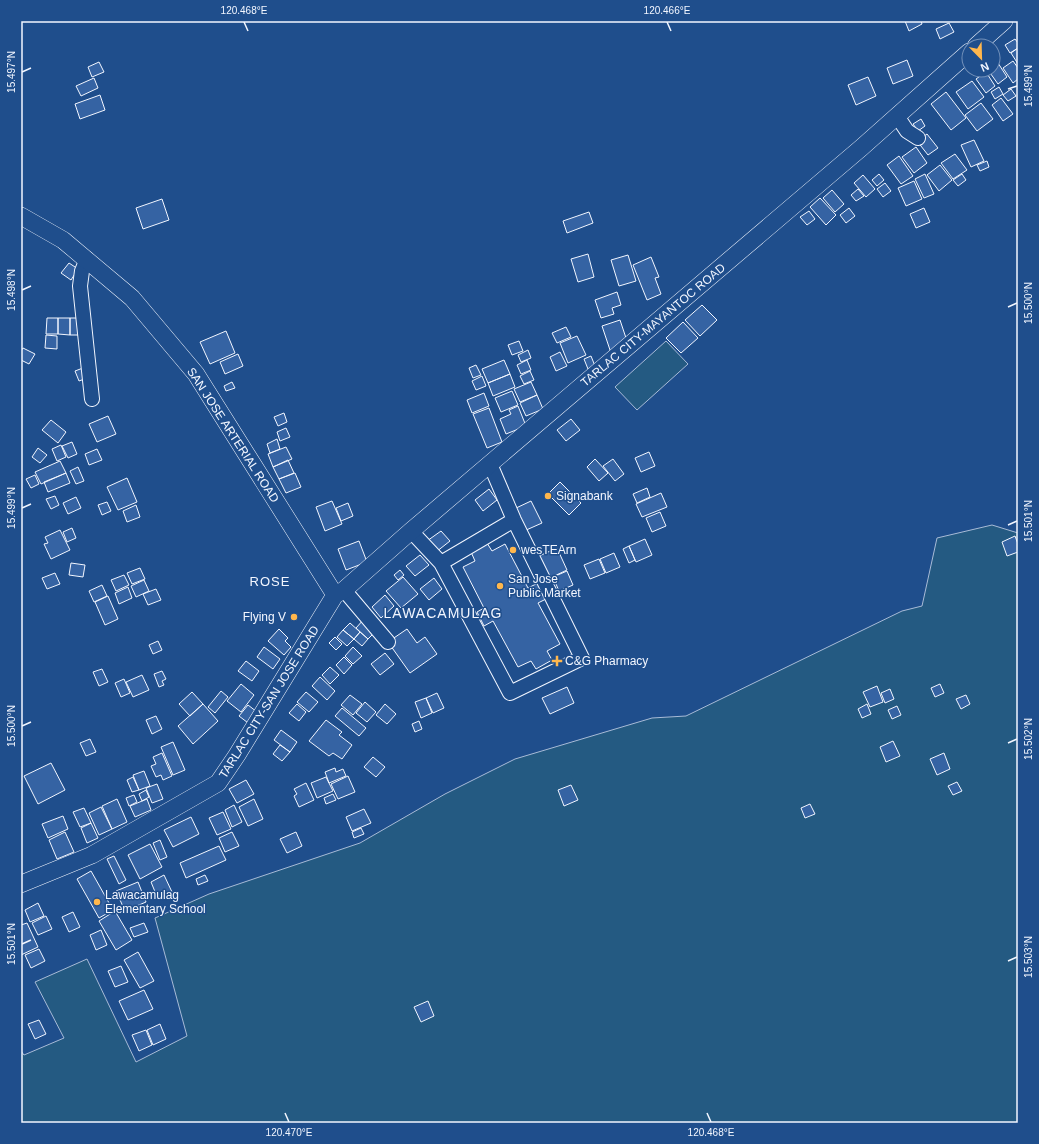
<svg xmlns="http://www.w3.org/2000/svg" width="1039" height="1144" viewBox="0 0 1039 1144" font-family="Helvetica,sans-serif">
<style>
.green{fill:#245a82;stroke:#a8bbd7}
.building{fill:#3563a3;stroke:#f2f6ff}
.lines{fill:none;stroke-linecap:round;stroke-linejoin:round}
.minor-casing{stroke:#f2f6ff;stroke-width:16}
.major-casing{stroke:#f2f6ff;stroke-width:18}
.minor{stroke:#1f4e8c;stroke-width:14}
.major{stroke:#1f4e8c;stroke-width:17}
.ticks{fill:none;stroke:#f2f6ff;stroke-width:1.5}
.poi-dot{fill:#ffb74d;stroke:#1f4e8c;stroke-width:1.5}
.labels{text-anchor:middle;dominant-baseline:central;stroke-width:3;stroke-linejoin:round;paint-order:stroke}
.street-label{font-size:12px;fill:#f2f6ff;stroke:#1f4e8c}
.poi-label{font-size:12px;fill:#f2f6ff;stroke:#1f4e8c;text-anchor:start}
.neighbourhood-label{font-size:13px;letter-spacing:1px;fill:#f2f6ff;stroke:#1f4e8c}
.quarter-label{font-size:14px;letter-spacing:1px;fill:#f2f6ff;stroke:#1f4e8c}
.neatline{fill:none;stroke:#f2f6ff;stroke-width:1.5}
.ticks-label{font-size:10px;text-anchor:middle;fill:#f2f6ff}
</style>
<rect width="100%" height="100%" fill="#1f4e8c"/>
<path class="green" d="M666 341 688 364 637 410 615 387Z
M992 525 1018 533V1123H21V1051L24 1055 64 1038 35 982 87 959 136 1062 187 1036 155 918 209 894 360 843 445 794 515 759 652 718 686 716 902 611 922 606 937 538Z"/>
<path class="building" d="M905 21H921L922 24 909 31Z
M949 23 954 32 940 39 936 29Z
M1015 39 1018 43V48L1010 53 1005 45Z
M1018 48V64L1011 53Z
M907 60 913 76 893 84 887 68Z
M1013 61 1018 68V79L1013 83 1003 68Z
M99 62 104 72 92 77 88 67Z
M998 63 1007 77 998 84 988 70H993V66Z
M986 72 995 86 986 93 976 79Z
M868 77 876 96 856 105 848 85Z
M94 78 98 88 81 96 76 86Z
M972 81 984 97 968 109 956 92Z
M999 87 1003 94 995 99 991 92Z
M1011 89 1016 96 1008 101 1003 95Z
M946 92 966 118 951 130 931 104Z
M100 95 105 110 80 119 75 104Z
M1001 98 1013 114 1003 121 992 105Z
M981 103 993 119 977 131 965 115Z
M921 119 925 126 918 131 913 124Z
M927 134 938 148 928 155 917 141Z
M974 140 984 161 971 167 961 145Z
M916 147 927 163 914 173 902 157Z
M955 154 967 170 953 179 941 163Z
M899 156 913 176 901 184 887 165Z
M987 161 989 167 980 171 977 165Z
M940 165 952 180 939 191 927 175Z
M879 174 884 180 877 186 872 180Z
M925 174 934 194 924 198 915 179Z
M962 174 966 180 958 186 953 180Z
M863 175 875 189 866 197 854 183Z
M914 181 922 199 906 206 898 188Z
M885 183 891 191 883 197 877 189Z
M858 189 864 196 856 201 851 195Z
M832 190 844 204 835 212 823 198Z
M820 198 836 215 826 225 810 207Z
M162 199 169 220 143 229 136 208Z
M849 208 855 216 846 223 840 215Z
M924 208 930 222 916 228 910 214Z
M809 211 815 219 807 225 800 217Z
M589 212 593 223 567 233 563 221Z
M588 254 594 277 578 282 571 259Z
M628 255 636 281 619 286 611 260Z
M651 257 659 277 655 278 661 294 647 300 633 265Z
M69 263 78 269 71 280 61 273Z
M617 292 621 305 612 308 614 314 601 318 595 300Z
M702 305 717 320 700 336 685 320Z
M47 318H58V334H46Z
M58 318H70V335L58 334Z
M70 318H82V335H70Z
M620 320 629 347 611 353 602 326Z
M683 322 698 338 681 353 666 338Z
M566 327 571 337 557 343 552 333Z
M226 331 235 353 210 364 200 342Z
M46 335 57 336V349L45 348Z
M577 336 586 355 568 363 560 343Z
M519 341 523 351 512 355 508 345Z
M23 348 35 354 29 364 21 360V351Z
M528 350 531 358 521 362 518 355Z
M560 352 567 366 556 371 550 357Z
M238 354 243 366 225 374 220 362Z
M591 356 595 366 588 369 584 359Z
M504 360 510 374 488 383 482 369Z
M527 360 531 370 521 374 517 365Z
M476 365 481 375 473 378 469 368Z
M83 368 87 378 79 381 75 371Z
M530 371 534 380 524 384 520 376Z
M510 374 515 387 493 396 488 383Z
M482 376 486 386 476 390 472 381Z
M232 382 235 388 226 391 224 386Z
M531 382 537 395 520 402 514 389Z
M512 391 518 405 501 412 495 398Z
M484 393 489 406 472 413 467 400Z
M537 395 543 409 526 416 520 403Z
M518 406 526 426 506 434 500 419 511 414 509 410Z
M489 408 502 442 487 448 473 414Z
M284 413 287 422 278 426 274 417Z
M108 416 116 434 97 442 89 424Z
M571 419 580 430 566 441 557 430Z
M51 420 66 432 58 443 42 430Z
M286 428 290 437 280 441 277 432Z
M277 439 280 449 270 453 267 444Z
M72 442 77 454 68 458 62 446Z
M61 445 66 457 57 461 52 449Z
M286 447 292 459 273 467 268 454Z
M38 448 47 455 40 463 32 457Z
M97 449 102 460 89 465 85 454Z
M649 452 655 466 641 472 635 458Z
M595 459 608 473 599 481 587 467Z
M613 459 624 474 615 481 603 466Z
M288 460 294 473 279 479 273 467Z
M60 461 66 473 41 484 35 472Z
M78 467 84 481 76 484 70 471Z
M66 473 70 483 48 492 44 482Z
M295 473 301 487 286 493 279 479Z
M35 475 39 484 31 488 26 479Z
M127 478 137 502 118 510 107 487Z
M560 482 581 503 569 515 548 494Z
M647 488 650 497 637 503 633 494Z
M489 489 497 500 483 511 475 500Z
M661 493 667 507 642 517 636 504Z
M55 496 59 505 51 509 46 499Z
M76 497 81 508 68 514 63 503Z
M332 501 342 524 325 531 316 507Z
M531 501 542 523 524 531 514 509Z
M107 502 111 511 102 515 98 505Z
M348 503 353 516 341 521 336 508Z
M136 505 140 517 127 522 123 511Z
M660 512 666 526 652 532 646 518Z
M72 528 76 538 67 542 63 532Z
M60 530 70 550 51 559 44 544 48 543 45 537Z
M441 531 450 541 436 552 427 541Z
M1015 536 1018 544V552L1007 556 1002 542Z
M645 539 652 555 636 562 629 546Z
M359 541 367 562 346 570 338 549Z
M487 543 492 551 505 544 528 588 538 583 546 599 538 603 560 644 547 651 552 660 536 669 531 661 518 667 493 621 484 626 477 612 484 608 463 567 475 561 471 552Z
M629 546 635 560 629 563 623 549Z
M557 548 567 570 550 578 539 556Z
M614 553 620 567 606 573 600 559Z
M420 555 429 565 415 576 406 566Z
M599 559 605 573 590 579 584 565Z
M71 563 85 565 83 577 69 575Z
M140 568 145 579 132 584 127 573Z
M400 570 404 575 398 580 394 575Z
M567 571 573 585 559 591 553 577Z
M55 573 60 584 47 589 42 578Z
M124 575 129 585 116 591 111 580Z
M403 577 418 594 401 608 386 591Z
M434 578 442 589 429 600 420 589Z
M144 580 149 591 136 597 131 586Z
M102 585 107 596 94 602 89 591Z
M128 587 132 598 119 604 115 593Z
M156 589 161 600 148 605 143 594Z
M385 595 394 606 381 618 372 607Z
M108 596 118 619 105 625 95 602Z
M364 619 376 631 368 639 356 628Z
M350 623 360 632 354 639 343 630Z
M279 629 288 638 285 641 291 647 284 655 268 641Z
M407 629 417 643 425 637 437 654 410 673 388 642Z
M343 630 354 639 347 646 337 637Z
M360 632 368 639 362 646 354 639Z
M335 637 342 644 336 650 329 643Z
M158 641 162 650 153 654 149 645Z
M264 647 280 659 273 669 257 657Z
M353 647 362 656 353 664 345 656Z
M385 653 394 664 380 675 371 664Z
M344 657 352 665 344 674 336 665Z
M246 661 259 671 252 681 238 671Z
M330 667 339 675 330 684 322 675Z
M102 669 108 682 99 686 93 672Z
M162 671 166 679 162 681 164 685 159 687 154 674Z
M142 675 149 690 133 697 126 682Z
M320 677 335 691 327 700 312 686Z
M124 679 130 693 121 697 115 683Z
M241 684 254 695 241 712 227 701Z
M940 684 944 693 935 697 931 688Z
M877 686 883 702 870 707 863 692Z
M567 687 574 703 550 714 542 698Z
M890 689 894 699 885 703 881 693Z
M221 691 228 697 215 713 208 707Z
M192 692 203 704 190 716 179 704Z
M306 692 318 702 309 712 297 702Z
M437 693 444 708 433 713 426 698Z
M350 695 362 704 353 715 341 705Z
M966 695 970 704 961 709 956 699Z
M426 698 432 713 421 718 415 702Z
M365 702 376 712 367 722 356 713Z
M203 704 218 721 193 744 178 726Z
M297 704 306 712 299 721 289 713Z
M385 704 396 714 387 724 376 715Z
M867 704 871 714 862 718 858 709Z
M248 705 261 715 252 726 239 716Z
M897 706 901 715 892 719 888 710Z
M342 708 366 728 359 736 335 716Z
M156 716 162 729 152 734 146 720Z
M326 720 342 732 339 735 352 745 342 759 333 753 329 756 309 741Z
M419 721 422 729 415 732 412 724Z
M281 730 297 742 290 752 274 740Z
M90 739 96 752 86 756 80 743Z
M893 741 900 756 886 762 880 747Z
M173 742 185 770 173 775 161 747Z
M280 745 290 752 282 761 273 754Z
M162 753 172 776 163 780 161 775 156 777 151 766 156 764 153 757Z
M944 753 950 769 937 775 930 759Z
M373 757 385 767 376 777 364 767Z
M51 763 65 790 38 804 24 776Z
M335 768 336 772 343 769 346 776 329 783 325 772Z
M144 771 150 786 139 790 133 775Z
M348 776 355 792 338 799 331 784Z
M133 777 139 790 132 792 127 780Z
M326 777 333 791 317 798 311 783Z
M246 780 254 794 237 803 229 789Z
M957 782 962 791 953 795 948 786Z
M306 783 314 800 299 807 294 796 297 794 294 789Z
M157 784 163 799 152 803 146 788Z
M571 785 578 800 564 806 558 790Z
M146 790 149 797 142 801 139 794Z
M333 794 336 800 326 804 324 798Z
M134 795 137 802 129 806 126 798Z
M117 799 127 822 112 829 102 806Z
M147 799 151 810 135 817 130 806Z
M254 799 263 819 248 826 239 807Z
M810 804 815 814 805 818 801 808Z
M234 805 242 822 232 827 225 810Z
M101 807 112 829 99 835 89 813Z
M84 808 91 823 80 827 73 812Z
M364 809 371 823 352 831 346 817Z
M223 812 231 829 217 835 209 818Z
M63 816 68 829 48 838 42 824Z
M191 817 199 834 173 847 164 830Z
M91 823 98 838 87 843 81 828Z
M361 828 364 834 354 838 352 832Z
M65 832 74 852 57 859 49 840Z
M232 832 239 846 225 852 219 838Z
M296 832 302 846 287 853 280 839Z
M160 840 167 857 160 860 153 843Z
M150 844 162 867 140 879 128 855Z
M219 846 226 860 186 878 180 863Z
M114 856 126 880 119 884 107 859Z
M91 871 113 910 99 918 77 879Z
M164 875 172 892 158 899 151 882Z
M205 875 208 881 198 885 196 879Z
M138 882 146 902 125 911 116 891Z
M38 903 44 916 30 922 25 910Z
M115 911 132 940 116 950 99 921Z
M73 912 80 927 69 932 62 917Z
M46 916 52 929 38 935 32 923Z
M27 923 38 947 21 955V925Z
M144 923 148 932 134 937 130 928Z
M101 930 107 945 96 950 90 935Z
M39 949 45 961 31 968 25 955Z
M138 952 154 981 140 988 124 960Z
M121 966 128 982 115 987 108 971Z
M144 990 153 1009 128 1020 119 1001Z
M428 1001 434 1016 421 1022 414 1007Z
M39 1020 46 1034 35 1039 28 1024Z
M160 1024 166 1039 153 1045 147 1030Z
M146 1030 152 1045 139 1051 132 1035Z"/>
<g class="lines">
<defs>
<path id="minor" d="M897 116 907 131 918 138
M87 259 82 271 80 286 92 399
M411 531 441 563 510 693 582 658 514 520 490 464
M441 563 514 520
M344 590 388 642"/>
<path id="major" d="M976 46 1004 21
M21 216 63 240 132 298 196 374 335 595
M335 595 344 590 411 531 861 148 969 52
M21 884 92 855 218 783 237 755 335 595"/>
</defs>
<use href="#minor" class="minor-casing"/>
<use href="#major" class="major-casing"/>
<use href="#minor" class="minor"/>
<use href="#major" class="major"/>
</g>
<path class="ticks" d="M244 22 248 31M667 22 671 31M22 72 31 68M1008 89 1017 86M22 290 31 286M1008 307 1017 303M22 508 31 504M1008 525 1017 521M22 726 31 722M1008 743 1017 739M22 944 31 940M1008 961 1017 957M285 1113 289 1122M707 1113 711 1122"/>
<g class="poi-dot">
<circle cx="548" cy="496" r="4"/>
<circle cx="513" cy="550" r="4"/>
<circle cx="500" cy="586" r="4"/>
<circle cx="294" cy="617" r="4"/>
<path d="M555 655h4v4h4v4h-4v4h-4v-4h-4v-4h4z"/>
<circle cx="97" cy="902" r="4"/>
</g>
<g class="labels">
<g class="street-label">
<text transform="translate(653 325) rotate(-40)">TARLAC CITY-MAYANTOC ROAD</text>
<text transform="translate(233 435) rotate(57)">SAN JOSE ARTERIAL ROAD</text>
<text transform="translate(269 702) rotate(-58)">TARLAC CITY-SAN JOSE ROAD</text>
</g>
<g class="poi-label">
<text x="556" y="496">Signabank</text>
<text x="521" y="550">wesTEArn</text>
<text x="508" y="579">San Jose<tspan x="508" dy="14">Public Market</tspan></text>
<text x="286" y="617" text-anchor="end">Flying V</text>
<text x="565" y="661">C&amp;G Pharmacy</text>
<text x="105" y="895">Lawacamulag<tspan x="105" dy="14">Elementary School</tspan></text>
</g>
<g class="neighbourhood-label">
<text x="270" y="581">ROSE</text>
</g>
<g class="quarter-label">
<text x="443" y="613">LAWACAMULAG</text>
</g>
</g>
<rect width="1039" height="1144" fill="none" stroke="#1f4e8c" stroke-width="44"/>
<g transform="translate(981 58) rotate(157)"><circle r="19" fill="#1f4e8c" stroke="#7391ba"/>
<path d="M0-3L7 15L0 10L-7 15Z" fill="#ffb74d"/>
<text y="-6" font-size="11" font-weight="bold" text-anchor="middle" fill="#f2f6ff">N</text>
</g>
<rect x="22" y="22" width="995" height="1100" class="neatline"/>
<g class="ticks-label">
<text x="244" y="14">120.468°E</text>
<text x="667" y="14">120.466°E</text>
<text transform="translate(11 72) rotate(-90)" y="4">15.497°N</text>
<text transform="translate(1028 86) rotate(-90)" y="4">15.499°N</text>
<text transform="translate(11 290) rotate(-90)" y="4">15.498°N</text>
<text transform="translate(1028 303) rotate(-90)" y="4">15.500°N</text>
<text transform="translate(11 508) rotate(-90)" y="4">15.499°N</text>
<text transform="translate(1028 521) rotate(-90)" y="4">15.501°N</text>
<text transform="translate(11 726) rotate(-90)" y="4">15.500°N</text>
<text transform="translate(1028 739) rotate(-90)" y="4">15.502°N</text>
<text transform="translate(11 944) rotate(-90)" y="4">15.501°N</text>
<text transform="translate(1028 957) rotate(-90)" y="4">15.503°N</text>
<text x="289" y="1136">120.470°E</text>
<text x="711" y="1136">120.468°E</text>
</g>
</svg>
